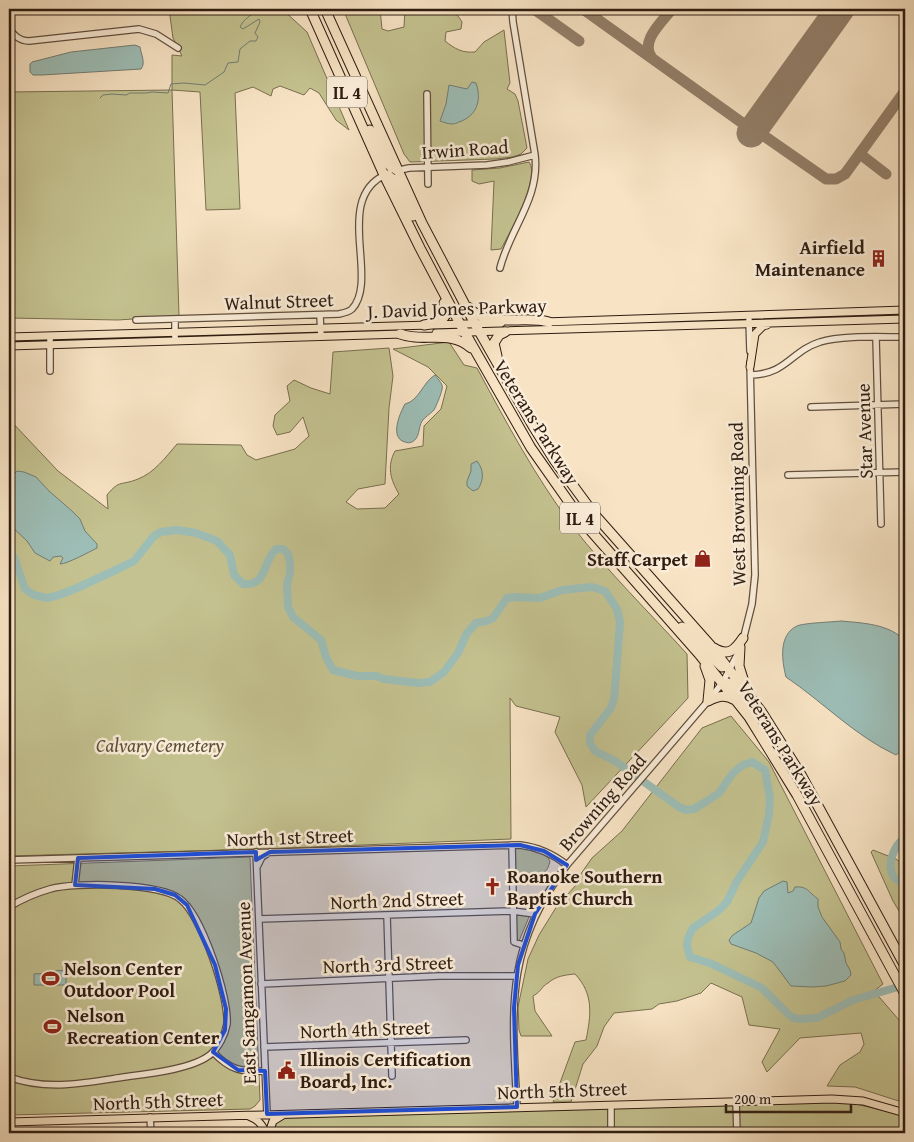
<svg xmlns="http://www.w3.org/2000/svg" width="914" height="1142" viewBox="0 0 914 1142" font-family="'Gentium Book Plus',serif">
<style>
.green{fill:#c4c290;stroke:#796f50}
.water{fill:#9dbeb7;stroke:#717d75}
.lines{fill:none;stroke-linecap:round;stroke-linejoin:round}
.stream{stroke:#717d75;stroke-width:1}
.river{stroke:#9dbeb7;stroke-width:8}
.taxiway{stroke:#93806b;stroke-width:11}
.runway{stroke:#93806b;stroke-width:29}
.minor-casing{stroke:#604e3e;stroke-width:8}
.major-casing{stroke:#2e1c11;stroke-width:9}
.highway-casing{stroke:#2e1c11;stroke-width:11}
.minor{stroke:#faedd9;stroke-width:5.5}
.major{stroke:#f8e4c5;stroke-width:7}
.highway{stroke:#f8e4c5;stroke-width:9}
.marked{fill:#1d4ed8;fill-opacity:0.2;stroke:#1d4ed8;stroke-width:4;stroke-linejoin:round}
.labels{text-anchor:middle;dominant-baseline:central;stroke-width:5;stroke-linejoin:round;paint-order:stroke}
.shield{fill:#faedd9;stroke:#6b5b4d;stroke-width:1}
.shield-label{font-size:18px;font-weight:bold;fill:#2e1c11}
.street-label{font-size:19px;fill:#2e1c11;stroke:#faedd9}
.poi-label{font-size:19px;font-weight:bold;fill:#2e1c11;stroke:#faedd9;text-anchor:start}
.park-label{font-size:19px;font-style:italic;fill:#5b4e37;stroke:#faedd9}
</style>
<rect width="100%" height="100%" fill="#f8e4c5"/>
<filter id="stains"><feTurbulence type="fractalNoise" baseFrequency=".004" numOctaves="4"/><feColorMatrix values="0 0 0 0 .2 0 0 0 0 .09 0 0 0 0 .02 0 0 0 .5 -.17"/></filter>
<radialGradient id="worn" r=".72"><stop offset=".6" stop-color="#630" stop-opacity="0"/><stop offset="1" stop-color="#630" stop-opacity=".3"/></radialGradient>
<path class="green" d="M169 9H282L307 32 349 130 336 120 319 93 310 88 304 95 280 86 273 89 271 96 253 87 235 93 240 209 206 210 200 92 172 90 179 316 118 320 9 318V92L172 90V55L182 56 173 38Z
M343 9H380L382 29 388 31 404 27 405 9C414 9 422 10 430 10 445 12 453 6 462 22L461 29 446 32 445 41C455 49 462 53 475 52L484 42 504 30 510 83 507 89 515 94 518 101 527 148 521 154 513 157 495 159 410 162 404 154Z
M529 162C541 177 509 234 501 249L491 250 494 181 479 184 472 181V170L500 168Z
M449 342 464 365 477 368C506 422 536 478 573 527 608 572 649 612 687 654L688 698 586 807 582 785 555 732 560 717 516 706 510 698 511 839 262 849 9 856V419L58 471 108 509 107 495C120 479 121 486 138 479 154 473 166 457 177 444L241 445 247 455 256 460 295 449 309 436 303 417 290 432 277 435 273 426 275 415 290 401 287 386 294 380 311 388 330 394 333 352 389 348 393 376 389 408 385 484 358 489 346 502 357 509 385 508 399 494C390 479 387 466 395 451L423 446 424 426 441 409 447 386 428 367 393 349Z
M731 716 769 762 883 984 874 991 905 1027V1103L855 1087 827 1086 840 1065 860 1052 864 1044 861 1033 800 1038 767 1072 762 1062 780 1029 749 1025 742 997 711 983 701 993 677 1001 659 1004 652 1009 614 1013 604 1027 597 1046 583 1064 571 1102H553L575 1042 586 1040C591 1015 594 994 575 974 565 975 556 976 548 983 541 987 542 991 533 996L535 1011 552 1036H521L519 1030 518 1007 528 959 539 935 557 906 577 884 578 878 592 858 622 831 702 728Z
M514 848C526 848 544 849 550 861 546 881 531 876 514 876Z
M873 850 896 859 905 866V921L893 901 871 852Z
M250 857 260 1100 255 1106 250 1109 9 1115V866Z
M516 913 529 917 519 941 516 938Z
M821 1102 851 1103 899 1114 905 1117V1133H273L274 1123 284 1117Z"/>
<path class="water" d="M135 45 140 47C141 54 146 63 141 69L42 75H33L30 72V64L32 62 71 52Z
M472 82 476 83C482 100 477 116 459 122 457 123 454 124 452 124 448 124 443 122 440 121L446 104 449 85 467 89Z
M435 375C437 378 441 382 442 385 444 389 436 406 434 410 430 414 425 417 422 421 418 428 420 438 412 442 410 443 407 443 405 442 389 438 400 413 405 404 419 401 423 382 435 375Z
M477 461C484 470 484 480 478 489L473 491 467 486V481L471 471V464Z
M17 471 24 472 36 477 49 491 72 511 80 519 85 531 97 544V548C89 552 67 564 60 564L63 558 61 556 53 557 50 561 35 553 27 541 9 524V487L11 483 10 478Z
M841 621C863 623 890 624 905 641V748L896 755C855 736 823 702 786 677 782 661 778 635 797 626 803 623 833 622 841 621Z
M783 881 787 882 788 893 793 891 795 887C808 886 808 892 818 899V907L822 917 840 942 841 949 844 953 846 963 850 970 851 975 845 981 826 986 812 987 791 986 773 962 756 953 731 944 729 940 733 935 751 923 759 898 764 891Z
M66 970V985H34V974L54 973V971Z"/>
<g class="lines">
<path class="stream" d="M100 98 103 95 112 94 126 95 130 93H146L152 92 168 93 171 84 184 83 205 85 224 72 228 63 238 62 240 49 250 41H256L258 37 255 33 260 22 259 19 243 29 240 27C244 19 250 15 257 12L258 9"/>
<path class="river" d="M9 550 14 557 25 589 34 595 47 598 59 595 77 588 118 569 134 561 154 536 161 532 177 530 196 533 217 541 230 555 234 575 243 584C268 586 262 562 276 549H283L288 554 290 562V573L287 584 288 607 293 617 321 640 326 657 333 670 357 676H376L384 679 418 683 430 682 444 672 458 653 467 633 476 623 487 621 493 618 507 598 513 597 540 598 562 590 592 587 605 591 617 609 620 622 615 688 614 699 611 708 590 735V743L595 751 615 761 679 807 686 810 694 809 707 801 719 793 733 773 743 765 752 762 765 770 770 798 769 814 763 842 737 881 727 902 718 911 693 928 688 938 687 946 690 957 712 964 762 988 787 1013 793 1018 800 1019 817 1018 853 1000 905 985
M905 838C890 847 882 880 905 883"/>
<path class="taxiway" d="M534 9 579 41
M583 9 741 122 754 129 826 179H836L845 174 905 91
M652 58C639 42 662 22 672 9
M860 154 886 174"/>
<path class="runway" d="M751 133 840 9"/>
<defs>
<path id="minor" d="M9 26C12 35 20 41 29 41L139 29 156 34 178 48
M427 94 428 184
M395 171 409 168 487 165 508 162 535 155
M500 268C510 228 540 199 535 155L513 22 512 9
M320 315 321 337
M175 319V341
M136 320 339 314C344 313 349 312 352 309 380 279 332 197 387 174
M749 320 750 351
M50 336V371
M876 338 881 524
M751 375C787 374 791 351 820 342 840 335 882 337 905 337
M811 407 905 404
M788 475 905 472
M743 640 752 604 755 575 750 363
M512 845 514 942 523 945
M256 852 267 1114
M9 860 520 845C538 847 553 854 567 865
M257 867 262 857 270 852
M75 885 78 858
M9 907C22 899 36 893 50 889 76 882 160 883 180 899 202 915 229 997 227 1024 225 1035 219 1047 211 1054 194 1069 147 1074 124 1077 85 1083 47 1091 9 1077
M387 915 392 1076
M259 919 513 911 535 914
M261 984 439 976H516
M264 1047 466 1040
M213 1052C230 1070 241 1072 265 1071
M736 1101 737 1133
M611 1105V1133
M517 1107C512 1010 504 947 567 865L708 701 723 682 738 653
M150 1117 151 1133"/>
<path id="major" d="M544 322 905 310
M436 333 905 319
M9 337 501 323
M9 346 403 334
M750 367 755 334 763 326 767 325
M249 1116C259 1120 262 1125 266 1133
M9 1122 832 1099 863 1101 905 1113
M269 1133 273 1121 283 1115"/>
<path id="highway" d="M310 9 384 175 420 248 460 324 531 448 583 522 699 654 749 717 797 795 905 994
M325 9 422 223 475 324 533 426 555 461 594 514 711 646 761 711 800 773 905 966
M370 130 386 161 392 168
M387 175 393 179 413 216
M468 307C488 329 522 315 549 322
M424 325C434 323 443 323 447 312L444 303
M400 334C423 343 450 329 471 348
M497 356 494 343 499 335 505 332
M682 627 722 667
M740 647 739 666 744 682
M714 648C728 657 735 650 743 638
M705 666 710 680 708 701
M729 683 733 686 760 718
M708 701C718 696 725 694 735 700"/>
</defs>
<use href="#minor" class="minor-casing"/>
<use href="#major" class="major-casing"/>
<use href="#highway" class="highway-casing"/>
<use href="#minor" class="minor"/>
<use href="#major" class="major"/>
<use href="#highway" class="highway"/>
</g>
<path class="marked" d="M520 845 544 851 567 865 535 914 518 965 514 1008 517 1107 267 1114 265 1071 238 1070 213 1052 225 1030 226 1009 215 965 187 905 175 895 155 889 75 885 78 858 256 852V860L270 852Z"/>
<defs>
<symbol id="building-bare" viewBox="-9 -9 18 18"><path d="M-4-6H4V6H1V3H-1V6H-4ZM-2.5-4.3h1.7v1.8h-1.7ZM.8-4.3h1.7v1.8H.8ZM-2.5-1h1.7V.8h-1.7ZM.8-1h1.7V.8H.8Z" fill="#8f2418" stroke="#faedd9" stroke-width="2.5" paint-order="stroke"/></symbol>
<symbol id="shop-bare" viewBox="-9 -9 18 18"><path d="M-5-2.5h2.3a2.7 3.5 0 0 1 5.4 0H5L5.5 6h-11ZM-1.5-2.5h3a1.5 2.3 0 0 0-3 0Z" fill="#8f2418" stroke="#faedd9" stroke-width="2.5" paint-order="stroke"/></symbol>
<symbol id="church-bare" viewBox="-9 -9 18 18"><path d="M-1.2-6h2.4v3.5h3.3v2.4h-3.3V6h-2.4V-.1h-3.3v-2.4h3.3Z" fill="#8f2418" stroke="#faedd9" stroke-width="2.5" paint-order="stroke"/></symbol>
<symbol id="stadium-bare" viewBox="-9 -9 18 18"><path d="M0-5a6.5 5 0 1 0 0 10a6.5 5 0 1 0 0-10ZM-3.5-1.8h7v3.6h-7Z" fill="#8f2418" stroke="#faedd9" stroke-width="2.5" paint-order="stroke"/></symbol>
<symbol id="civic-bare" viewBox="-9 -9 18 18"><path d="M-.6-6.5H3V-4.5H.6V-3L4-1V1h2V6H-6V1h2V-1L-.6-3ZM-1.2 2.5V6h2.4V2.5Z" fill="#8f2418" stroke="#faedd9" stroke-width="2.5" paint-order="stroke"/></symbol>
</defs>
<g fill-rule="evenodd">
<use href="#building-bare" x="866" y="246" width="25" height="25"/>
<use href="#shop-bare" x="690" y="546" width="25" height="25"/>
<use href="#church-bare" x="480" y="874" width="25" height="25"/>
<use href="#stadium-bare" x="38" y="966" width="25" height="25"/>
<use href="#stadium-bare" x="40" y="1014" width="25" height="25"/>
<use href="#civic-bare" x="274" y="1058" width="25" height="25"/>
</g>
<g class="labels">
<g class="shield">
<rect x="327" y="76.5" width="40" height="31" rx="4"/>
<rect x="560" y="502.5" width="40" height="31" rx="4"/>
</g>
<g class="shield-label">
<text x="347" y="92">IL 4</text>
<text x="580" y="518">IL 4</text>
</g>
<g class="street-label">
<text transform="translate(465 149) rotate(-4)">Irwin Road</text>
<text transform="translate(279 301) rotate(-2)">Walnut Street</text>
<text transform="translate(457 308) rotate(-2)">J. David Jones Parkway</text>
<text transform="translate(537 422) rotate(58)">Veterans Parkway</text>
<text transform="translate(864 431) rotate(-92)">Star Avenue</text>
<text transform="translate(737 504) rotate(-91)">West Browning Road</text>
<text transform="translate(781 743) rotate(58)">Veterans Parkway</text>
<text transform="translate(602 802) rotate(-49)">Browning Road</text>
<text transform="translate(290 837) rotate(-2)">North 1st Street</text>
<text transform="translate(397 900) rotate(-2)">North 2nd Street</text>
<text transform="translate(388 964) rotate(-2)">North 3rd Street</text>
<text transform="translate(246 993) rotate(-92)">East Sangamon Avenue</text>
<text transform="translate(365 1029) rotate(-2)">North 4th Street</text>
<text transform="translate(562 1090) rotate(-2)">North 5th Street</text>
<text transform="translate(158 1101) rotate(-2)">North 5th Street</text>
</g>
<g class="poi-label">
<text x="865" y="247" text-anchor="end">Airfield<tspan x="865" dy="22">Maintenance</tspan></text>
<text x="688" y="559" text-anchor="end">Staff Carpet</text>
<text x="507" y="876">Roanoke Southern<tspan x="507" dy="22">Baptist Church</tspan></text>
<text x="64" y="968">Nelson Center<tspan x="64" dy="22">Outdoor Pool</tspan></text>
<text x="67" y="1015">Nelson<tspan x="67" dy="22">Recreation Center</tspan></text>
<text x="300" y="1059">Illinois Certification<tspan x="300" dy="22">Board, Inc.</tspan></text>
</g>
<g class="park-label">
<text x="160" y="745">Calvary Cemetery</text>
</g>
</g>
<rect width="914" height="1142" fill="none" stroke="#f8e4c5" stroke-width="30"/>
<rect x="10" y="10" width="894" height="1122" fill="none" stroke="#2e1c11" stroke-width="2.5"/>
<rect x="15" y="15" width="884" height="1112" fill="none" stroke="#2e1c11"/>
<path d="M726 1104v8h125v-8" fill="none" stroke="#2e1c11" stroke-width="2.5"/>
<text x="734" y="1104" font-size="15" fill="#2e1c11" stroke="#faedd9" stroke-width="4" paint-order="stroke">200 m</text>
<rect width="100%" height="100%" filter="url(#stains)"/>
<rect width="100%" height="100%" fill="url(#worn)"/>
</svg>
